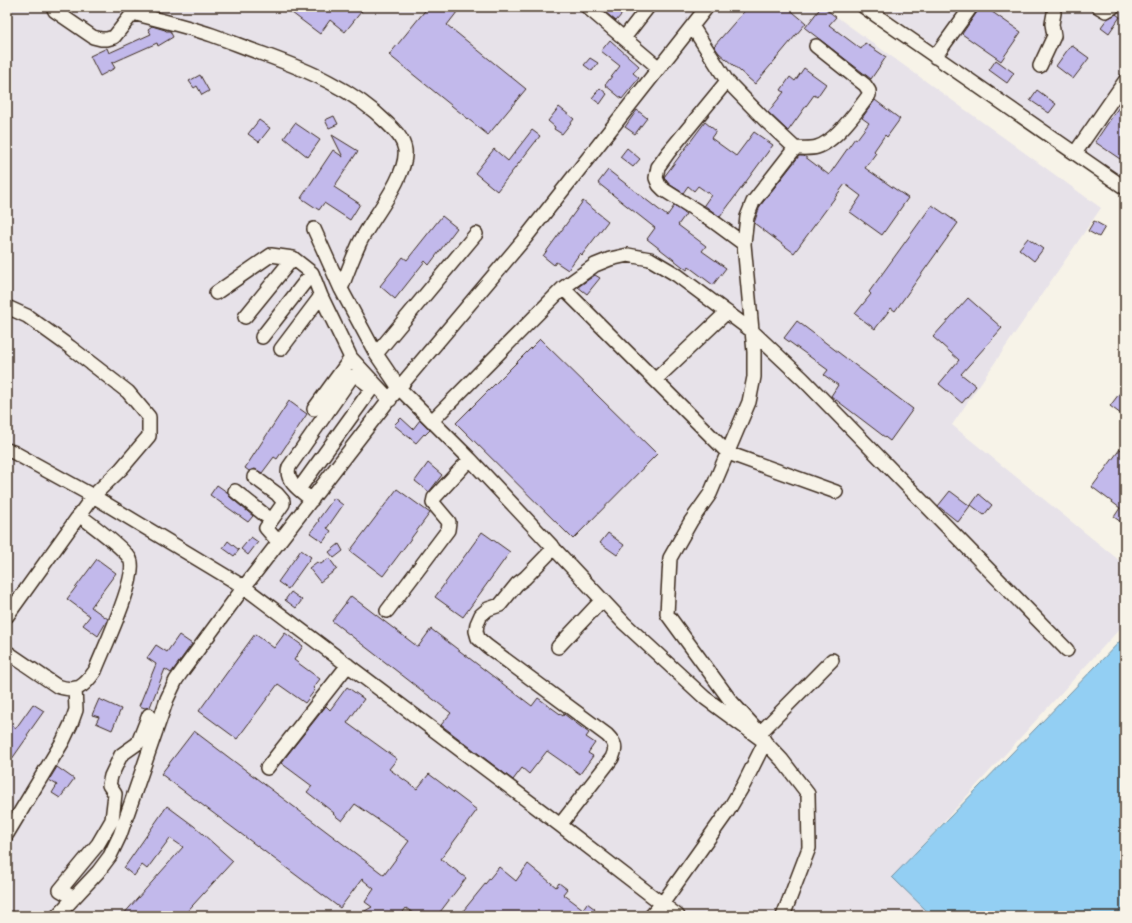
<svg xmlns="http://www.w3.org/2000/svg" width="1132" height="923" viewBox="0 0 1132 923" font-family="'Comic Neue',sans-serif">
<style>
.built{fill:#e7e2e9}
.water{fill:#93cff3;stroke:#708d9e}
.building{fill:#c2b9eb;stroke:#3b2a1e}
.lines{fill:none;stroke-linecap:round;stroke-linejoin:round}
.minor-casing{stroke:#3b2a1e;stroke-width:16}
.minor{stroke:#f7f3e8;stroke-width:13}
</style>
<rect width="100%" height="100%" fill="#f7f3e8"/>
<filter id="ink" filterUnits="userSpaceOnUse"><feTurbulence type="fractalNoise" baseFrequency=".025" numOctaves="2"/><feDisplacementMap in="SourceGraphic" scale="8" xChannelSelector="R" yChannelSelector="G"/><feConvolveMatrix kernelMatrix="1 2 1 2 8 2 1 2 1" color-interpolation-filters="sRGB"/></filter>
<g filter="url(#ink)">
<path class="built" d="M7 7H823L1101 208 952 425 1125 565V623L893 877 932 916H7Z
M879 7H1125V180Z"/>
<path class="water" d="M1125 636V916H932L892 877Z"/>
<path class="building" d="M284 7H365L345 32 330 20 320 34Z
M428 7H461L447 25 526 89 488 135 389 55Z
M599 7H628L616 21Z
M748 7H787L806 23 755 84 719 53 714 46Z
M821 7H823L836 17 829 25 861 49 865 43 886 57 871 79 805 28Z
M979 7H985L1021 32 1001 61 962 34 977 12Z
M1116 14 1120 17 1109 33 1101 27 1107 19Z
M152 26 165 30 166 31H170L173 37 158 46 157 43 112 63 115 68 100 76 90 56 107 48 109 53 151 34 148 29Z
M610 40 639 66 633 73 639 78 622 99 605 85 620 66 601 51Z
M1071 45 1089 58 1073 79 1056 66Z
M590 58 598 63 592 71 584 65Z
M996 60 1014 73 1007 83 989 70Z
M804 68 826 84 817 97 814 95 788 131 768 112 784 92 781 90 790 77 795 81Z
M200 75 209 91 202 95 197 86 194 88 189 81Z
M600 88 607 94 600 104 592 98Z
M1037 90 1056 104 1049 113 1030 100Z
M1125 98V151L1120 159 1095 142Z
M875 100 900 119 887 137 885 135 874 151 876 153 865 168 908 198 882 235 850 212 861 196 845 184 794 253 754 223 760 206 799 156H804L829 175 855 138 857 139 869 123 862 118Z
M559 107 574 119 562 134 554 129 555 127 548 121Z
M637 110 647 118 635 134 625 127Z
M334 116 338 124 329 128 325 120Z
M259 120 270 128 259 142 248 134Z
M705 122 716 131 711 138 736 156 754 132 773 145 720 217 704 205 711 195 698 186 694 191 688 186 683 193 669 184 664 177Z
M295 123 320 140 308 157 284 138Z
M532 130 540 136 497 191 475 173 494 149 508 161Z
M332 135 358 151 334 187 360 204 350 220 324 203 319 210 301 198 333 150 343 157Z
M627 148 640 159 633 167 620 157Z
M608 170 667 216 674 206 686 214 678 225 706 246 702 251 726 268 713 285 689 267 687 270 647 239 655 228 598 183Z
M583 201 608 221 582 255 580 253 568 270 556 262 554 265 543 256Z
M932 205 958 223 895 311 891 308 875 329 855 314 871 294 869 292Z
M442 216 457 228 429 265 425 261 395 299 380 286 403 257 407 260Z
M1094 221 1105 227 1099 237 1088 231Z
M1028 238 1043 249 1034 261 1019 249Z
M595 275 600 278 587 294 578 287Z
M968 298 1002 328 961 374 976 386 962 403 939 384 959 360 933 337Z
M797 321 913 409 890 441 831 396 838 385 824 375 828 370 784 338Z
M540 339 657 454 573 539 456 423Z
M1125 386V417L1110 406Z
M289 401 307 414 277 459 274 457 262 473 255 469 249 471 245 468Z
M401 418 413 429 420 420 430 430 425 435 424 434 416 443 394 425Z
M1120 449 1125 452V525L1114 517 1120 508 1092 487Z
M428 463 442 475 429 492 415 481Z
M217 485 227 492 230 497 253 516 248 522 210 495Z
M397 489 430 513 383 576 350 551Z
M950 491 970 506 958 522 938 506Z
M979 494 992 505 984 515 971 505Z
M334 498 343 505 327 528 331 531 323 542 310 533 319 521 318 520Z
M482 532 510 552 463 617 435 597Z
M608 533 624 545 617 555 600 543Z
M251 537 258 542 248 555 241 549Z
M228 541 239 550 234 556 223 548Z
M339 544 343 551 334 558 329 552Z
M301 550 311 557 288 589 278 582Z
M329 558 337 569 320 582 309 568 317 562 321 564Z
M97 559 116 573 91 607 108 619 98 636 83 625 90 616 67 599Z
M291 592 302 600 296 608 285 600Z
M351 596 418 647 431 629 532 706 538 698 563 716 564 714 589 733 586 737 595 743 588 753 593 756 580 774 547 751 529 774 522 768 513 780 441 725 451 713 332 621Z
M285 633 303 646 294 660 320 679 313 688 315 690 305 703 278 684 237 739 199 711 255 634 274 648Z
M179 635 192 644 171 673 165 669 150 707 145 708 139 706 156 664 147 658 156 645 167 652Z
M347 687 364 699 347 723 397 759 389 769 417 789 429 774 477 810 441 859 466 878 437 916H417L406 908 400 916H356L372 907 365 902 374 889 362 879 340 908 161 774 194 731 384 875 409 841 355 804 342 821 333 814 334 813 307 792 312 786 281 763 326 706 330 710Z
M99 699 121 709 112 730 96 723 99 717 92 715Z
M33 704 44 711 27 735 28 736 7 766V721L16 728Z
M57 767 74 779 60 798 52 793 57 785 49 780Z
M167 806 194 826 233 861 183 916H122L183 847 170 838 147 869 142 865 134 876 124 868Z
M528 864 556 887 559 883 567 889 563 894 583 909 587 903 595 909 591 915 592 916H459L499 867 516 881Z"/>
<g class="lines">
<defs>
<path id="minor" d="M53 7 55 11 93 37 101 39H107L114 37 133 13
M136 7 133 13C159 20 186 26 212 35 229 41 246 48 263 54 307 70 353 89 387 123 395 131 403 138 405 150 408 176 372 218 360 242 353 257 347 273 341 289
M587 7 659 68
M864 7 1125 188
M1099 7 1106 11 1113 7
M692 26 727 81 766 121 795 148
M624 38 648 7
M935 57 971 7
M1040 66 1054 36 1052 24 1054 13
M727 81 668 153 658 167 656 178 659 185 664 190 710 219 744 244
M1075 153 1125 81
M314 229 341 289 376 354 399 388 470 459 624 623 705 698 765 742 782 760 808 794 809 848 783 916
M563 288 595 265 610 259 628 255 650 259 677 275 752 331 803 379 1067 650
M216 293 271 255 293 258 312 273 321 296 351 358 390 400
M7 307 27 316 70 347 128 392 149 417V436L121 469 93 496 7 616
M245 317 293 258
M262 337 312 273
M281 349 321 296
M376 354 476 234
M655 380 727 312
M314 409 351 358
M432 421 563 288 728 453 836 492
M7 450 13 452 93 496 244 587 560 825 678 916
M254 477 277 494 283 501V504L266 528 279 543
M299 489 372 388
M235 491 271 520
M312 500C302 492 284 481 289 467L351 378 352 376 358 377 370 386
M554 548 525 578 517 584 500 605 488 609 481 615 477 624 476 631 478 638 487 646 607 735C615 743 617 747 612 758L560 825
M387 611 448 530 449 522 433 503 434 498 470 459
M558 647 602 600
M7 652 57 686C77 693 84 687 95 671 103 650 139 576 130 559 124 548 91 524 79 515
M760 733 832 660
M267 768 348 665
M7 834 63 741 71 724 76 710 75 688
M74 898 60 890 98 844 112 820 115 794 109 785 111 776 121 755 138 743 149 715
M57 916 98 872 110 856 120 835 167 699 176 680 183 670 244 587 387 402 526 237 707 7
M651 916 662 904 728 811 744 784 765 742 760 733 730 700 667 614 670 558 691 521 710 494 749 402 754 377V352L744 244 747 217 753 202 795 148C802 148 810 149 817 147 835 142 858 110 869 95V91L865 85 816 46"/>
</defs>
<use href="#minor" class="minor-casing"/>
<use href="#minor" class="minor"/>
</g>
</g>
<rect width="1132" height="923" fill="none" stroke="#f7f3e8" stroke-width="24"/>
<rect x="12" y="12" width="1108" height="899" fill="none" stroke="#3b2a1e" stroke-width="1.5" filter="url(#ink)"/>
</svg>
